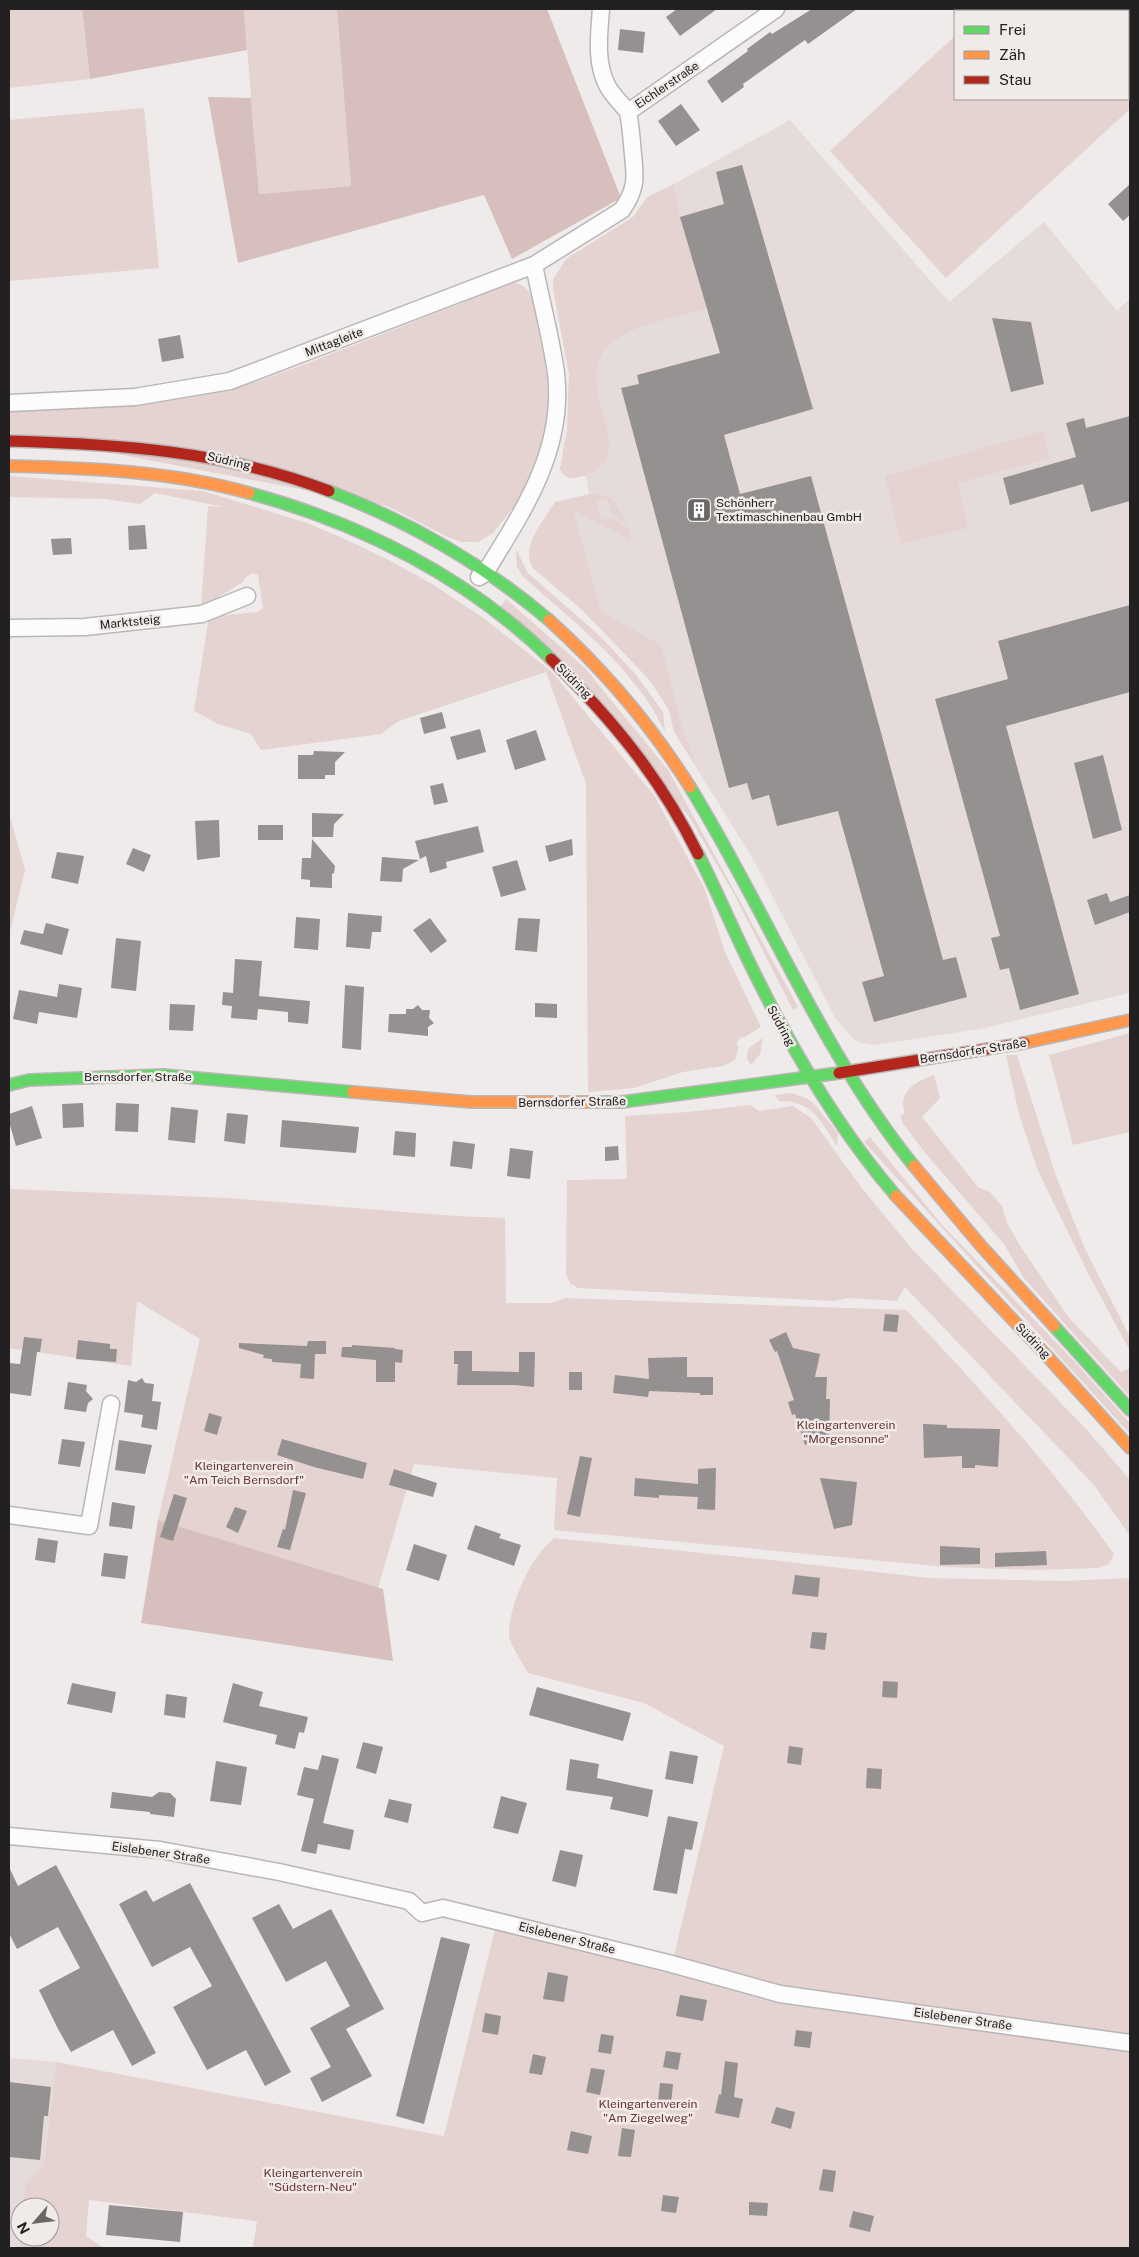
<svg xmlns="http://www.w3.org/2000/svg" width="1139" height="2257" viewBox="0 0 1139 2257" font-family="'Public Sans',sans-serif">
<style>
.built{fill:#e5dbda}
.green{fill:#e4d3d1}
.forest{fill:#d7bfbd}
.building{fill:#949190}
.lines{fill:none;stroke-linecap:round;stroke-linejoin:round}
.street-casing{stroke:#b9b6b6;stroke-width:19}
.fast-casing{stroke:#b9b6b6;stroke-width:14}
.slow-casing{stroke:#b9b6b6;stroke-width:14}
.jam-casing{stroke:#b9b6b6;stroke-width:14}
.street{stroke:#fdfcfc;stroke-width:16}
.fast{stroke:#63d668;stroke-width:11}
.slow{stroke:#ff974d;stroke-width:11}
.jam{stroke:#b3261e;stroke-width:11}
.labels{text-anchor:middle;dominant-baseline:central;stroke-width:5;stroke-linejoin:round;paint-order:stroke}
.street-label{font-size:12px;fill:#222020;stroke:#f0eae9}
.poi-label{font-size:12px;fill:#222020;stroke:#f0eae9;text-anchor:start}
.park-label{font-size:12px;fill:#693331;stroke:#f0eae9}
</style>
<rect width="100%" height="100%" fill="#efebea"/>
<path class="built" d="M790 120 949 302 1044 222 1117 311 1130 298V993L980 1029 874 1045 862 1043 853 1039 836 1019 753 859 674 732 669 710 656 688 613 640 581 609 533 568 530 562V546L555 502 589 494 586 476 569 478 560 469 567 430 569 373 553 289V280L566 259 627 223 674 184Z
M9 2058 56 2062 44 2165 25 2184 23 2207H20L19 2248H9Z"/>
<path class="green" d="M9 9H82L90 79 9 88Z
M244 9H337L351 186 259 194Z
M955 36V99H1128V77L1130 80V109L946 278 830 151Z
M144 108 159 268 9 281V120Z
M674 184 680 217 707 309C678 317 624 325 605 349 572 393 648 459 579 477 570 480 564 477 560 469L567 430 569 373 553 289V280L566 259 633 217 647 197Z
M507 282C520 282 529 288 533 301L547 373 548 402 544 438 530 477 516 504 493 533 478 542H462L450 538 387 506 9 433V410L135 405 221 391 261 380 308 363 462 303 460 297Z
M1043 431 1050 458 958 483 968 528 901 544 885 476Z
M9 476 203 491 307 523 347 540 389 560 432 584 482 617 551 671 654 795 705 890 725 952 761 1027 743 1038 741 1037 736 1044 739 1046 735 1060 723 1066 683 1072 634 1088 588 1092 586 784 546 672 399 721 381 734 261 750 251 734 218 724 194 711 209 617 257 612 263 608 258 575 254 573 246 577 243 582 201 608 208 506 224 507 155 493 140 504 106 499 9 497Z
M596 493 613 499 626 522 611 514 607 499 597 501 601 520 611 518 628 528 631 540 573 510 601 612 661 645 680 721 695 763 674 732 669 710 649 679 581 609 533 568C520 547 544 520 555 502Z
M516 549 528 573 600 636 637 676 663 712 665 732C637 670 572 620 522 576L517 566Z
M506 599 585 668 668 770 798 1007 793 1010 734 894 688 815 499 608Z
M9 813 25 870 9 936Z
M1130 1033V1132L1073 1145 1049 1055Z
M763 1038 760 1054 751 1065 747 1059 748 1049Z
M1006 1055H1017L1056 1176 1085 1249 1130 1337V1351L1089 1275 1038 1171 1019 1114Z
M934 1075 940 1098 922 1117 978 1187 990 1192 1002 1206 1007 1223 1019 1244 1069 1318 1121 1372 1130 1368V1397L1023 1277 1004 1244 926 1154 904 1125 900 1116 905 1113C897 1091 917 1081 934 1075Z
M792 1093 808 1099 815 1105 838 1133 837 1146C819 1120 814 1101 779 1101L774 1095Z
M750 1105 759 1111 793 1106 811 1118 861 1187 912 1249 1088 1431 1130 1480V1536L1094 1485 905 1287 897 1301 849 1298 833 1301 578 1288 570 1283 566 1274 567 1180 627 1179 625 1116 688 1112Z
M870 1137 943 1226 1075 1362 1130 1423V1434L864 1142Z
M9 1189 229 1198 456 1216 505 1218 506 1303H551L565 1298 906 1310C980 1388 1052 1467 1114 1554L1109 1564 1098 1568 1035 1570 946 1567 554 1530 557 1478 414 1464 378 1588 158 1520 200 1339 137 1301 131 1366 9 1348Z
M554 1538 761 1559 929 1578 1064 1581 1130 1578V2037L781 1987 674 1956 724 1746 644 1703 528 1673C523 1664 509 1643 509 1635 509 1604 530 1558 554 1538Z
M496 1925 775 2003 1130 2049V2248H253L257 2221 89 2200 86 2236 104 2248H19L20 2236 50 2237V2207H23L25 2183 44 2165 56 2062 444 2136Z"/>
<path class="forest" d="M82 9H244L247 50 90 79Z
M337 9H547L621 198 512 259 484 195 238 263 208 97 251 98 259 194 351 186Z
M158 1520 383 1589 393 1661 141 1623Z"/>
<path class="building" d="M677 9H717L680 36 666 17Z
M812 9H857L808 44 805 40 743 84 744 87 722 103 707 81 748 51 747 49 770 32 772 34Z
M620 29 645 32 643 53 618 50Z
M681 104 700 130 676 146 658 121Z
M742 165 813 409 724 435 740 494 811 476 943 960 956 957 967 997 874 1022 862 982 884 976 838 811 777 826 769 795 752 800 747 783 729 788 621 388 639 384 637 375 720 353 680 217 724 204 716 172Z
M1130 184V215L1123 221 1108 204Z
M992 318 1031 322 1044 384 1011 392Z
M180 335 184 358 162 362 158 339Z
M1130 416V501L1091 512 1083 484 1010 505 1003 478 1076 457 1066 423 1084 418 1086 428Z
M145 525 147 549 129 550 128 526Z
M71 538 72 554 53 555 51 539Z
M1130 605V692L1006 726 1079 994 1020 1010 1009 968 1000 970 991 938 1000 936 935 699 1008 679 998 641Z
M442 712 446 728 424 734 420 718Z
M480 729 486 752 457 760 450 737Z
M536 730 546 760 515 770 506 740Z
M314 751 345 752 335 762V775H325V779H298V755H313Z
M1103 755 1122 830 1093 839 1074 763Z
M443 783 448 802 434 805 430 786Z
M312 813 344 814 334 824 333 837H312Z
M219 820 220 857 197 860 195 821Z
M258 825H283V840H258Z
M478 826 484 852 446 862 447 868 430 873 426 856 420 859 415 841Z
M312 839 335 866 334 873 332 874V888L310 887V880L301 879 302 858H311Z
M572 839 573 855 549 862 545 846Z
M133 848 151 855 144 872 126 864Z
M57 852 84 856 78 884 51 878Z
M382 857 419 860 403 869 402 882 380 881Z
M517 860 526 890 501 897 492 867Z
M1107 893 1110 902 1130 895V912L1095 925 1087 900Z
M348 913 382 916 381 932H372L370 949 346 947Z
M296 917 320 919 318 950 294 948Z
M430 918 447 941 431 953 413 930Z
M518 918 540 919 537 952 515 950Z
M46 923 69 929 62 955 20 944 24 930 43 934Z
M116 938 141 941 136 991 111 988Z
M235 959 262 961 259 996 310 1001 308 1024 288 1022V1012L258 1009 257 1020 231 1018 232 1006 222 1005 223 992 233 993Z
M59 984 82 988 77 1018 39 1012 37 1024 13 1019 19 990 57 997Z
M345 985 364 987 361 1050 342 1048Z
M535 1003 557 1004V1018L535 1017Z
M170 1004 195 1005 193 1031 169 1030Z
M418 1005 422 1010H430L429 1018 434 1023 428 1027V1036L388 1032 389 1014H406V1009H413Z
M83 1103 84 1127 63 1128 62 1104Z
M116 1103 139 1104 138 1132 115 1131Z
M32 1106 42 1138 16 1146 9 1122V1114Z
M171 1107 198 1110 195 1143 168 1140Z
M227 1113 248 1115 245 1144 224 1141Z
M282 1120 359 1127 356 1153 280 1147Z
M395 1131 416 1133 415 1157 393 1155Z
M453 1141 475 1144 472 1169 450 1166Z
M618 1146 619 1160 605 1161V1147Z
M510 1148 533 1151 530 1179 507 1176Z
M885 1314 899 1315 897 1332 883 1331Z
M786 1332 793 1348 820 1354 815 1377H827L826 1399H830L829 1442 820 1440 805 1445 795 1414 792 1415 788 1402 794 1400 777 1351 775 1352 769 1340Z
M24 1337 42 1339 40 1352H37L31 1396 9 1393V1363L20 1364Z
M78 1340 110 1344V1349H117L116 1362 76 1359Z
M308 1341H326V1354H315L314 1379 300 1378 301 1364 272 1362V1359L263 1358 264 1355 239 1348V1343L307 1346Z
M352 1345 395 1348V1349L403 1350 402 1363 395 1362V1382H376V1360L341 1357 342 1347H352Z
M454 1351H472V1371L519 1372V1352H535L534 1387 515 1385H457L458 1364H454Z
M687 1357V1377H713V1395H700V1393L649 1391 648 1397 613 1393 615 1375 649 1379 648 1358Z
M569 1372H582V1390H569Z
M142 1378 145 1383 154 1384 152 1401 161 1402 157 1430 141 1427 143 1415 124 1412 128 1380 136 1382Z
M68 1382 87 1385 86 1391 93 1399 88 1403 86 1412 64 1409Z
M209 1413 222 1417 217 1435 204 1431Z
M923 1424 947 1425V1428L1000 1429 998 1467 975 1465V1468H962V1456L924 1458Z
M62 1439 85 1442 80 1467 58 1464Z
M282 1439 367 1463 363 1479 314 1467 277 1455Z
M119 1440 152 1445 145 1474 115 1470Z
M580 1456 592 1458 580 1517 567 1514Z
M716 1468 715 1510 697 1509 698 1497 659 1495V1498L634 1496 635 1478 698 1484V1469Z
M394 1469 437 1483 433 1497 389 1485Z
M820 1478 857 1482 852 1525 834 1529Z
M293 1490 306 1493 290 1550 277 1547 283 1529 285 1530Z
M174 1494 187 1498 173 1541 160 1537Z
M112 1502 135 1506 132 1529 109 1526Z
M235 1507 247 1511 238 1533 226 1527Z
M475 1525 501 1534 499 1538 521 1545 514 1566 467 1549Z
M38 1538 58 1541 55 1563 35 1560Z
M414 1544 447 1555 439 1581 406 1570Z
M940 1546 980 1548V1564L940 1565Z
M1046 1551 1047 1565 995 1567V1553Z
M104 1553 128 1556 125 1579 101 1576Z
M795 1575 820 1578 818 1597 792 1594Z
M812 1632 827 1633 825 1650 810 1648Z
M883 1681 898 1682 897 1698 882 1697Z
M72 1683 116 1692 112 1713 67 1704Z
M233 1683 263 1692 259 1706 308 1717 304 1733 299 1732 295 1749 275 1744 277 1735 223 1722Z
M537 1687 631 1713 623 1741 529 1715Z
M166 1694 187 1697 185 1718 164 1715Z
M363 1742 383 1747 376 1774 356 1768Z
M789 1746 803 1748 801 1765 787 1763Z
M670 1751 698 1756 693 1784 665 1779Z
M322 1755 339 1759 323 1823 354 1830 350 1850 318 1844 316 1854 301 1851 314 1799 297 1795 304 1767 318 1770Z
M570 1759 599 1764 597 1778 653 1790 648 1817 610 1809 613 1797 566 1790Z
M216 1761 247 1767 241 1805 210 1801Z
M867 1768 882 1769 881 1789 866 1788Z
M112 1792 152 1797 159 1792 170 1793 176 1799 174 1817 150 1814V1812L110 1808Z
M501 1796 527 1803 518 1834 493 1828Z
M389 1799 412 1804 408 1823 384 1817Z
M668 1816 698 1822 692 1850 685 1849 677 1894 653 1890Z
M560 1850 583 1855 576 1887 552 1881Z
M56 1865 156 2053 132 2066 113 2030 71 2052 57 2027 39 1990 80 1968 58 1927 17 1949 9 1933V1867L18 1886Z
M190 1883 291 2072 265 2086 246 2050 207 2070 173 2007 212 1986 190 1947 152 1967 119 1904 146 1890 153 1902Z
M279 1904 293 1929 331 1909 384 2009 346 2029 372 2076 322 2102 310 2078 331 2067 310 2028 350 2006 326 1961 286 1982 252 1918Z
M441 1937 470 1944 424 2124 396 2116Z
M548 1972 568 1976 564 2002 543 1999Z
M680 1995 707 2000 703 2021 676 2016Z
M485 2013 501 2016 498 2035 482 2032Z
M796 2030 812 2032 810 2048 794 2046Z
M601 2034 614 2036 611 2054 598 2052Z
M666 2051 681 2053 678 2070 663 2067Z
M533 2054 546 2057 542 2075 529 2073Z
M725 2061 738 2063 734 2097 743 2099 739 2118 715 2113 719 2094 721 2095Z
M591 2068 605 2070 600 2095 586 2092Z
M9 2082 51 2087 48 2116H44L40 2160 9 2157Z
M660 2083 673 2084 671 2103 658 2101Z
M776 2107 795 2112 791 2129 771 2123Z
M622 2128 635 2130 631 2157 618 2156Z
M571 2131 592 2136 588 2154 567 2150Z
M823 2169 836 2171 833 2192 819 2190Z
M663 2195 679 2197 676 2213 661 2211Z
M749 2202 768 2203 767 2216 749 2215Z
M109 2205 183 2212 180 2242 106 2235Z
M853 2211 874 2216 870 2232 849 2227Z"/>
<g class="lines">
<defs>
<path id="street" d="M601 9C599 35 595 63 608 87 613 96 622 104 628 112
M9 403 135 397 230 381 534 265 622 210C640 184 634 173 632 143 631 132 630 122 628 112L776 9
M479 577 485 573C523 511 565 450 556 373 551 337 541 301 534 265
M9 628 85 627 202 614 247 596
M9 1515 89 1526 111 1404
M9 1836 160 1850 279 1872 409 1901 422 1913 443 1908 668 1963 780 1994 1130 2043"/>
<path id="fast" d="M329 491C408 521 484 565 549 620
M249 493C360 523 469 578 551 659
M690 787C767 912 821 1051 914 1166
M698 854C719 895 736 937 757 978 795 1055 840 1131 896 1196
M9 1085 29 1080 163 1075 353 1092
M597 1102H622L839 1073
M1054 1326 1130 1410"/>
<path id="slow" d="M9 466C89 468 171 471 249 493
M549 620C603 669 651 725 690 787
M1024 1043 1130 1020
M353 1092 471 1102H597
M914 1166 982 1247 1054 1326
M896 1196 1047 1356 1130 1448"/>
<path id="jam" d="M9 441C119 444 225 451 329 491
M551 659C612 719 660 777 698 854
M839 1073 1024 1043"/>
</defs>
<use href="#street" class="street-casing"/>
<use href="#fast" class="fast-casing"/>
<use href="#slow" class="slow-casing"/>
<use href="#jam" class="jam-casing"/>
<use href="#street" class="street"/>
<use href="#fast" class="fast"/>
<use href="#slow" class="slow"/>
<use href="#jam" class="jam"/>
</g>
<defs>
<symbol id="building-square" viewBox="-11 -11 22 22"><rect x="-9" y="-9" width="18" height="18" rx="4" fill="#6a6767" stroke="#f0eae9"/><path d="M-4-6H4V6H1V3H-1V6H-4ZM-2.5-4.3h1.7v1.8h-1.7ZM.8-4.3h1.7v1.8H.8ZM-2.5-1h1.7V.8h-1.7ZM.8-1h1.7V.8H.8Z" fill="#fff"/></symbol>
</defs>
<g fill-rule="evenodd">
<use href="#building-square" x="685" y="496" width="28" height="28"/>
</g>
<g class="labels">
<g class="street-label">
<text transform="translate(667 85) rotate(-34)">Eichlerstraße</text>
<text transform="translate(334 342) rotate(-21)">Mittagleite</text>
<text transform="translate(229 461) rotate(13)">Südring</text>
<text transform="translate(130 622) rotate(-6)">Marktsteig</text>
<text transform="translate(574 681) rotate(45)">Südring</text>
<text transform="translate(781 1026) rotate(61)">Südring</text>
<text transform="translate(973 1051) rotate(-9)">Bernsdorfer Straße</text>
<text x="138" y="1077">Bernsdorfer Straße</text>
<text transform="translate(572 1102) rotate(-1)">Bernsdorfer Straße</text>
<text transform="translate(1033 1341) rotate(46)">Südring</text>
<text transform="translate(161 1853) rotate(8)">Eislebener Straße</text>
<text transform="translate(567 1938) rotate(14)">Eislebener Straße</text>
<text transform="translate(963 2019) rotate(8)">Eislebener Straße</text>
</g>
<g class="poi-label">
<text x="716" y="503">Schönherr<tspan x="716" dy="14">Textimaschinenbau GmbH</tspan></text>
</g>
<g class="park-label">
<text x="846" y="1425">Kleingartenverein<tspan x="846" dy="14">"Morgensonne"</tspan></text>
<text x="244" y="1466">Kleingartenverein<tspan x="244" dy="14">"Am Teich Bernsdorf"</tspan></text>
<text x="648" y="2104">Kleingartenverein<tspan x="648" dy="14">"Am Ziegelweg"</tspan></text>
<text x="313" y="2173">Kleingartenverein<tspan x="313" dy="14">"Südstern-Neu"</tspan></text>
</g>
</g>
<rect width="1139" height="2257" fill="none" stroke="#222020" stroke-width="20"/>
<rect x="954" y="10" width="175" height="90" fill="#f0eae9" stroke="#9e9999"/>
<rect x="964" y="26" width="25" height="8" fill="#63d668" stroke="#9e9999"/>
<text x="999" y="35" font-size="15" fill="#222020">Frei</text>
<rect x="964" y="51" width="25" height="8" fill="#ff974d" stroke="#9e9999"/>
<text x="999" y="60" font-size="15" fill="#222020">Zäh</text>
<rect x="964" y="76" width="25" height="8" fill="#b3261e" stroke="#9e9999"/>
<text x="999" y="85" font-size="15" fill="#222020">Stau</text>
<g transform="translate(35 2222) rotate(242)"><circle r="24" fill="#f0eae9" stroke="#9e9999"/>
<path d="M0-4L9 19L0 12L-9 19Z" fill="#6a6767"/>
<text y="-8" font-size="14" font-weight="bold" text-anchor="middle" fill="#222020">N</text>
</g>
</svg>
